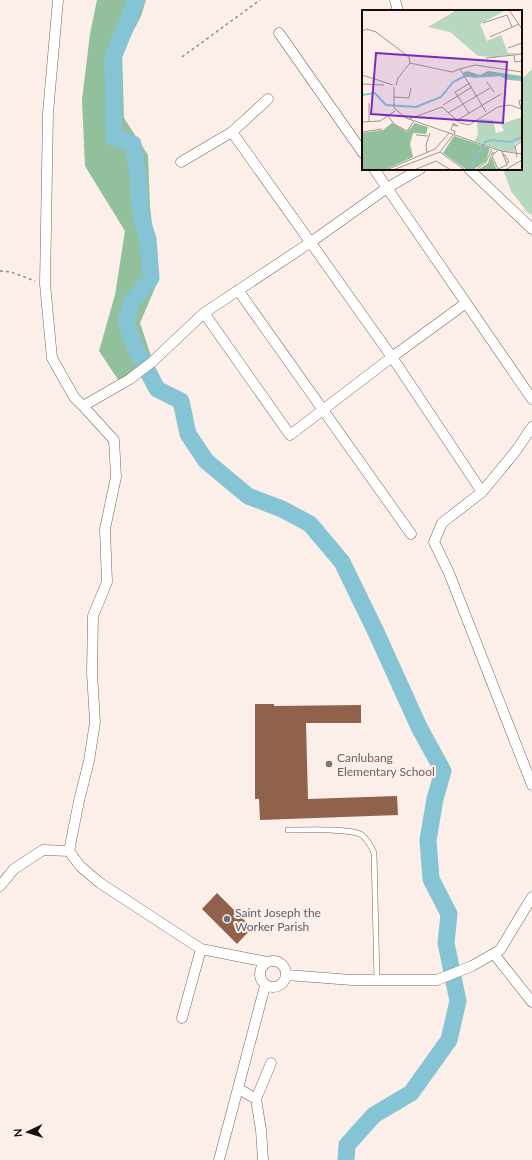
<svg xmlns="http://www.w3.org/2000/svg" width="532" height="1160" viewBox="0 0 532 1160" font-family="Lato,sans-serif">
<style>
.green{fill:#b7d7be}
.forest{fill:#92bf9c}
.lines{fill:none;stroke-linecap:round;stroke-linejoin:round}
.river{stroke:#85c4d5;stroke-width:17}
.building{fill:#90624c}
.lane-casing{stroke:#7d6255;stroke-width:6}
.street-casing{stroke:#7d6255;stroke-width:11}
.path{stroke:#988d87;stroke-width:1.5;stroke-dasharray:3 3;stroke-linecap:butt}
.lane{stroke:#fff;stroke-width:5}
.street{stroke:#fff;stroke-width:10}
.education-dot{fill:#8d6e63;stroke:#fcefe9;stroke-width:1.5}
.worship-dot{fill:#6b7280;stroke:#fcefe9;stroke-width:1.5}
.labels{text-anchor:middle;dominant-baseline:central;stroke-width:4;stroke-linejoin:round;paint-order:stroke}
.education-label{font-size:12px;fill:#785e54;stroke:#fcefe9;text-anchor:start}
.worship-label{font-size:12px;fill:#5b616d;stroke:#fcefe9;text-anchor:start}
.inset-river{fill:none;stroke:#85c4d5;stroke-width:2}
.inset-road{fill:none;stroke:#a0958f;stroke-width:1}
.view{fill:#7b2cbf;fill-opacity:0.15;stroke:#7b2cbf;stroke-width:2}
.inset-edge{fill:none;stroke:#170d08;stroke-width:2}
</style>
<rect width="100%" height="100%" fill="#fcefe9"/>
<path class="green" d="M532 69V215L527 212 511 191 503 169H521V80Z"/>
<path class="forest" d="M97 0H146L141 16 122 53 124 118 148 155 150 206 158 281 140 323 151 356 119 381 99 351 115 295 125 231 85 166 82 100 90 34Z"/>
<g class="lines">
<path class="river" d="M136 0 113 58 114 137 133 144 138 175 141 217 148 239 151 278 132 301 126 321 133 343 157 389 181 401 188 434 206 461 248 496 282 509 310 524 342 562 376 632 419 727 443 771 435 799 428 840 431 879 449 914 446 943 458 1001 449 1040 411 1093 374 1115 347 1145 346 1160"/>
</g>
<path class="building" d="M255 704H274V706L361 705V723H306L308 799 397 796 398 815 260 820 259 799H255Z
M217 893 252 928 237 944 202 909Z"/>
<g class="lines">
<defs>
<path id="lane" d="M288 830C303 830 350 828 362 835 368 840 371 846 374 853L377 980"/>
<path id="street" d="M58 0 48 113 45 284 52 358 74 397 83 406 130 379 152 362 204 313 311 242 387 188 420 169
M395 0 398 11
M279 33 363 153
M232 132 392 357 482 492
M181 162 232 132 268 99
M374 169 532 399
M469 169 532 229
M238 290 411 534
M204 313 290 435 392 357 466 303
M532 427 515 452 482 492 442 523 434 542 449 573 532 785
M69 851 79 801 89 761 95 722 92 673 93 616 107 582 105 529 116 477 114 440 83 406
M0 886 14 869 43 850 69 851 80 866 100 883 201 949 267 962
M494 954 532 1002
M260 974a13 13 0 1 1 26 0a13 13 0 1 1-26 0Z
M287 975 352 980H437L472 966 500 950 532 897
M182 1018 201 949
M239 1089 256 1099
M219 1160 265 986
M263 1160 261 1130 256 1099 271 1063"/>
</defs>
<use href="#lane" class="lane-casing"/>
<use href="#street" class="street-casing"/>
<path class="path" d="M182 57 260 0
M0 271 11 272 35 281"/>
<use href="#lane" class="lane"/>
<use href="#street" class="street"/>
</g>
<circle class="education-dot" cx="329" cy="764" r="4"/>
<circle class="worship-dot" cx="227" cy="919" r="4"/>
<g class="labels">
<g class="education-label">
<text x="337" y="757">Canlubang<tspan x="337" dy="14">Elementary School</tspan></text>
</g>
<g class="worship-label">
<text x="235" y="912">Saint Joseph the<tspan x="235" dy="14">Worker Parish</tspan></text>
</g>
</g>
<g transform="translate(362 10)">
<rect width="160" height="160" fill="#fcefe9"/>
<path d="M144 0 118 14 125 31 139 25 146 43H160L133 47 116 46 88 22 66 17 93 1ZM160 107V130L153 134V142L141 141 113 131 116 124 115 114 119 109 131 110 134 123 142 121 139 114Z" fill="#b7d7be"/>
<path d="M105 61 118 65 126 61 160 66V71L148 70 138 66 104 67 101 63ZM30 113 45 122 53 113 66 117 64 124 51 123 48 134 51 147 22 160H1L0 123 21 120ZM92 126 128 138 124 151 111 160H105L81 143ZM130 142H133L129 146 135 160H116L126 153Z" fill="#92bf9c"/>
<path class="inset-river" d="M0 85 13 83 24 95 54 97 79 87 91 72 105 65 112 67 138 65 146 69H160M107 160 123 132 130 130 148 132 160 127"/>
<path class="inset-road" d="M147 0 160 19M121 13 145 5 150 17M0 21 5 19 14 22 47 47 48 53 36 68 34 75M128 27 157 14M146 38 160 33M160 44 152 45 153 52 160 51M124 48 152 45M48 53 90 62 98 59M0 65 31 75M125 72 132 82M0 74 22 75M32 77V98L44 108 139 141 160 144M31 87 47 88 49 78M7 93V111M81 95 110 77M124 102 98 59 113 55 160 62M86 103 128 78M107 103 93 82 108 73M26 106 32 114 45 121 52 111M47 109 80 97 98 113 107 115 136 97 148 95 159 99 157 91 160 90M94 111 139 84M0 112 18 111 33 101M91 115 96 116 91 113V115L89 119V120L93 121 92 125M0 122 20 119M54 125 66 126M136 140 130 146 136 159 145 155 140 141M65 142 64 135 68 123M78 142 103 160M140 145H143L147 152 145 153M155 147 153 136 160 131M24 160 73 139 87 123M31 160 78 142 91 125M52 160 74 151 89 160M114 160 124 152 130 139M143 160 160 150"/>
<path class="view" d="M14 43 145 52 141 113 9 104Z"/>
<rect width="160" height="160" class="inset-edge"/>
</g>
<g transform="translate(28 1132) rotate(266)" stroke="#fcefe9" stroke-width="3" paint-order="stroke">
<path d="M0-3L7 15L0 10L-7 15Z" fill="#170d08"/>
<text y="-6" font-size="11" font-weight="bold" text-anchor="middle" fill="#170d08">N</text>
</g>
</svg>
